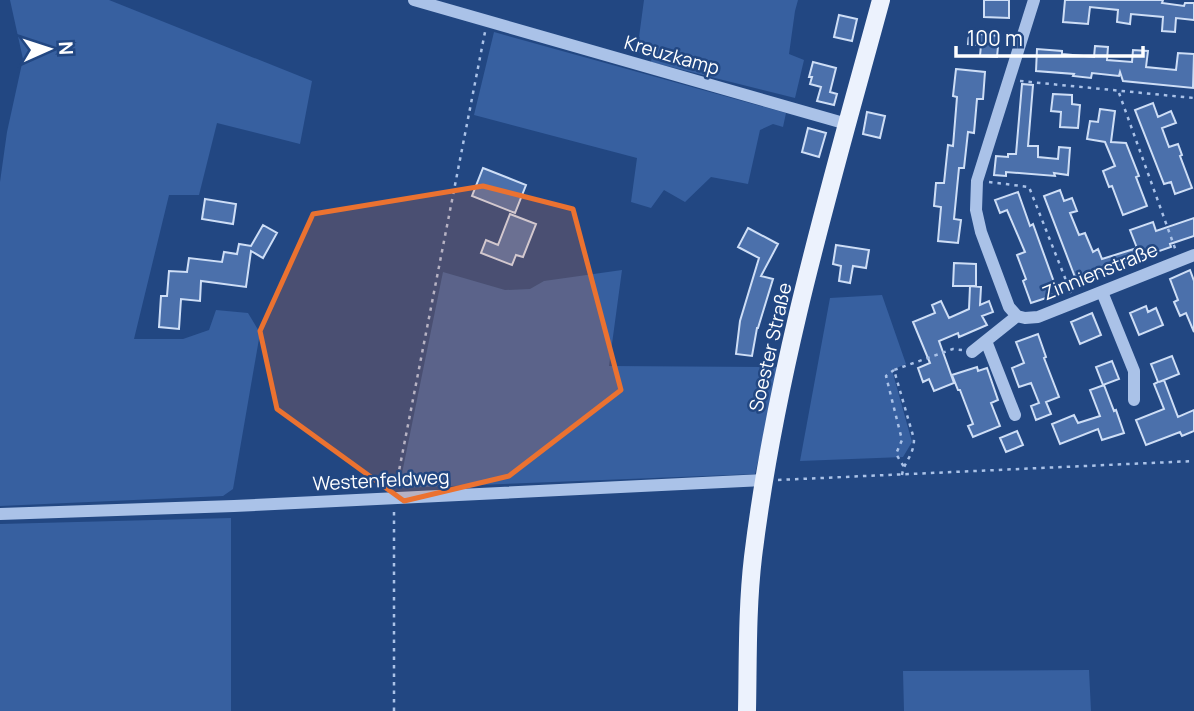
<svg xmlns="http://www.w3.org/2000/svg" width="1194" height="711" viewBox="0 0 1194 711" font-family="Manrope,sans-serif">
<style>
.green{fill:#3760a0}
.building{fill:#4b70ab;stroke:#cedef6;stroke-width:2}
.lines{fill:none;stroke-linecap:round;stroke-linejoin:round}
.path{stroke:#aac2e8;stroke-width:2.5;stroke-dasharray:3.5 5;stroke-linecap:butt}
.minor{stroke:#aac2e8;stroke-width:12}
.major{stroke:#ecf2fd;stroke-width:18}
.marked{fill:#eb7230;fill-opacity:0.2;stroke:#eb7230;stroke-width:5;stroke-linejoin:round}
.labels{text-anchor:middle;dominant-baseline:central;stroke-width:5;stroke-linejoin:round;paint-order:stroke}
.street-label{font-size:19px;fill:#fff;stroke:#224782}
</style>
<rect width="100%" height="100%" fill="#224782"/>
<path class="green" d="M10 0H109L312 81 300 144 217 123 199 195H169L134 339H183L209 330 216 310 248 313 260 333 233 489 223 496 0 506V182L7 132 23 59Z
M644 0H798L795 11 789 54 804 60 795 98 651 62 652 56 637 52Z
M494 32 786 113 783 127 773 124 760 130 748 184 711 177 685 202 664 190 651 208 631 202 637 158 474 115Z
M622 270 609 366 780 367 755 474 399 488 443 272 505 290 530 289 544 281Z
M882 295 906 364 892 370 912 442 903 457 800 461 830 298Z
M231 518V711H0V524Z
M1089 670 1091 711H904L903 671Z"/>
<path class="building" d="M984 0H1009V18L984 17Z
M1065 0H1163L1162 3 1184 6 1185 3H1194V20L1176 18 1175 32 1162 31 1163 17 1131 14 1130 24 1117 22 1118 10 1090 7 1088 24 1063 22Z
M839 15 857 19 852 41 834 37Z
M969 33 999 36 997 57 980 56 981 45 968 44Z
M1095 46 1108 47 1107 60 1132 62 1133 50 1148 51 1146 67 1176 70 1178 53 1194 54 1193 88 1123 81 1120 72 1119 76 1092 73 1091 78 1073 76 1074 74 1036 71 1037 49 1062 51V54L1094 57Z
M813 62 836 68 830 92 837 94 834 105 817 101 821 87 810 84 812 77H809Z
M956 69 985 72 983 99H977L974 133 968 132 964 168H959L954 219 961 220 958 243 938 241 941 207 934 206 936 183H944L948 145 953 146 957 97 953 96Z
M1022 84 1033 85 1028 146H1038V157L1058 159 1059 147 1070 148 1068 175 1054 173 1055 176 1006 172V176L994 175 996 156 1008 157V154H1016Z
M1053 94 1072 95V104L1080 105 1078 128 1060 127 1061 112 1051 111Z
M1153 103 1158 117 1171 111 1176 123 1162 128 1169 147 1178 144 1182 155 1180 156 1192 188 1175 194 1171 182 1164 184 1135 110Z
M1100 109 1115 111 1111 142 1126 143 1139 176 1136 177 1147 206 1123 215 1112 186 1109 187 1103 171 1115 166 1105 142 1087 139 1090 121 1098 122Z
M867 112 885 116 880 138 863 134Z
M808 128 826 133 819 157 802 152Z
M483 168 526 185 515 213 472 196Z
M1060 190 1064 201 1072 198 1077 211 1070 213 1079 235 1085 233 1093 252 1098 249 1102 259 1137 248 1130 230 1153 222 1156 231 1194 218V236L1170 244 1171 247 1093 274 1095 278 1078 285 1044 196Z
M1018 192 1030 226 1033 224 1055 285 1049 287 1052 296 1031 303 1023 281 1026 279 1017 255 1025 252 1007 210 1000 213 995 200Z
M205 199 236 204 233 224 202 219Z
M510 214 536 224 523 257 516 255 512 265 481 253 486 240 498 245Z
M263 225 277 233 263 258 251 251 246 287 201 281 200 301 181 299 179 329 159 327 161 296H167L169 271 187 272 189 258 222 262 224 252 237 254 239 244 251 246Z
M748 228 778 244 761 276 773 279 758 328H757L752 356 736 354 740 321 759 258 738 247Z
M836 245 869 250 866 268 853 266 850 283 839 281 841 266 833 264Z
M954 263 976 264V286H953Z
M1190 270 1194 281V332L1186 313 1180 316 1174 302 1178 300 1170 279Z
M970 286 981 287 980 305 989 301 993 312 982 316 987 325 959 337 958 333 939 341 954 383 934 391 929 379 923 382 918 368 930 363 913 322 935 313 932 305 941 301 949 318 969 309Z
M1146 306 1148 312 1156 308 1163 325 1139 335 1130 313Z
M1092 313 1101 335 1080 344 1071 322Z
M1038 334 1046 357 1044 358 1059 397 1046 402 1051 414 1036 420 1031 406 1039 403 1031 383 1019 387 1012 368 1024 363 1016 342Z
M1172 356 1179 374 1159 382 1164 380 1178 417 1194 410V431L1182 436 1180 432 1146 445 1136 420 1164 409 1154 384 1158 382 1151 364Z
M1112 361 1119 379 1103 385 1096 367Z
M977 367 978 371 987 368 998 400 991 403 1000 426 973 437 968 426 973 424 960 390H958L952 375Z
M1104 385 1114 411 1116 410 1124 433 1102 440 1098 429 1060 444 1052 424 1074 415 1078 423 1100 416 1090 390Z
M1017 431 1023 445 1006 452 1000 438Z"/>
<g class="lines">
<path class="path" d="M1020 81 1194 98
M1119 93 1176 251
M989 182 1029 187 1071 293
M894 370 886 376 902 440 896 454 904 467
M902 475C904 461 914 456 914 439L894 370 953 349 962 350
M778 480 1194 461
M396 486 485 32
M394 711V510"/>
<path class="minor" d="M414 0 847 124
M1102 292 1134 371V400
M1017 316 1009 307 981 232 976 210 977 181 1034 0
M986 341 1015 415
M972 352 1017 316 1025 318 1038 317 1194 255
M0 514 234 506 764 480"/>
<path class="major" d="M747 711C748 660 747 608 753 557 776 368 831 184 881 0"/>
</g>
<path class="marked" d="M483 186 573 209 621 390 509 476 404 501 277 409 260 331 313 214Z"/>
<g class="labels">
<g class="street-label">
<text transform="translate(672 55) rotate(16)">Kreuzkamp</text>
<text transform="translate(1100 271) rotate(-22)">Zinnienstraße</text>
<text transform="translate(770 347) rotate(-77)">Soester Straße</text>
<text transform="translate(381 480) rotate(-3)">Westenfeldweg</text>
</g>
</g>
<g transform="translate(49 49) rotate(87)" stroke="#224782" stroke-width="5" paint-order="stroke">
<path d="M0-5L12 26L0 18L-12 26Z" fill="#ffffff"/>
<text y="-10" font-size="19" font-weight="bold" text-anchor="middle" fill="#ffffff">N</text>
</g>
<path d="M956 46v10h187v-10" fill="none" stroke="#ffffff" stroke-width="3.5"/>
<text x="967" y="46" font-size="21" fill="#ffffff" stroke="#224782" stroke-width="5" paint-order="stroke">100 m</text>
</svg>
